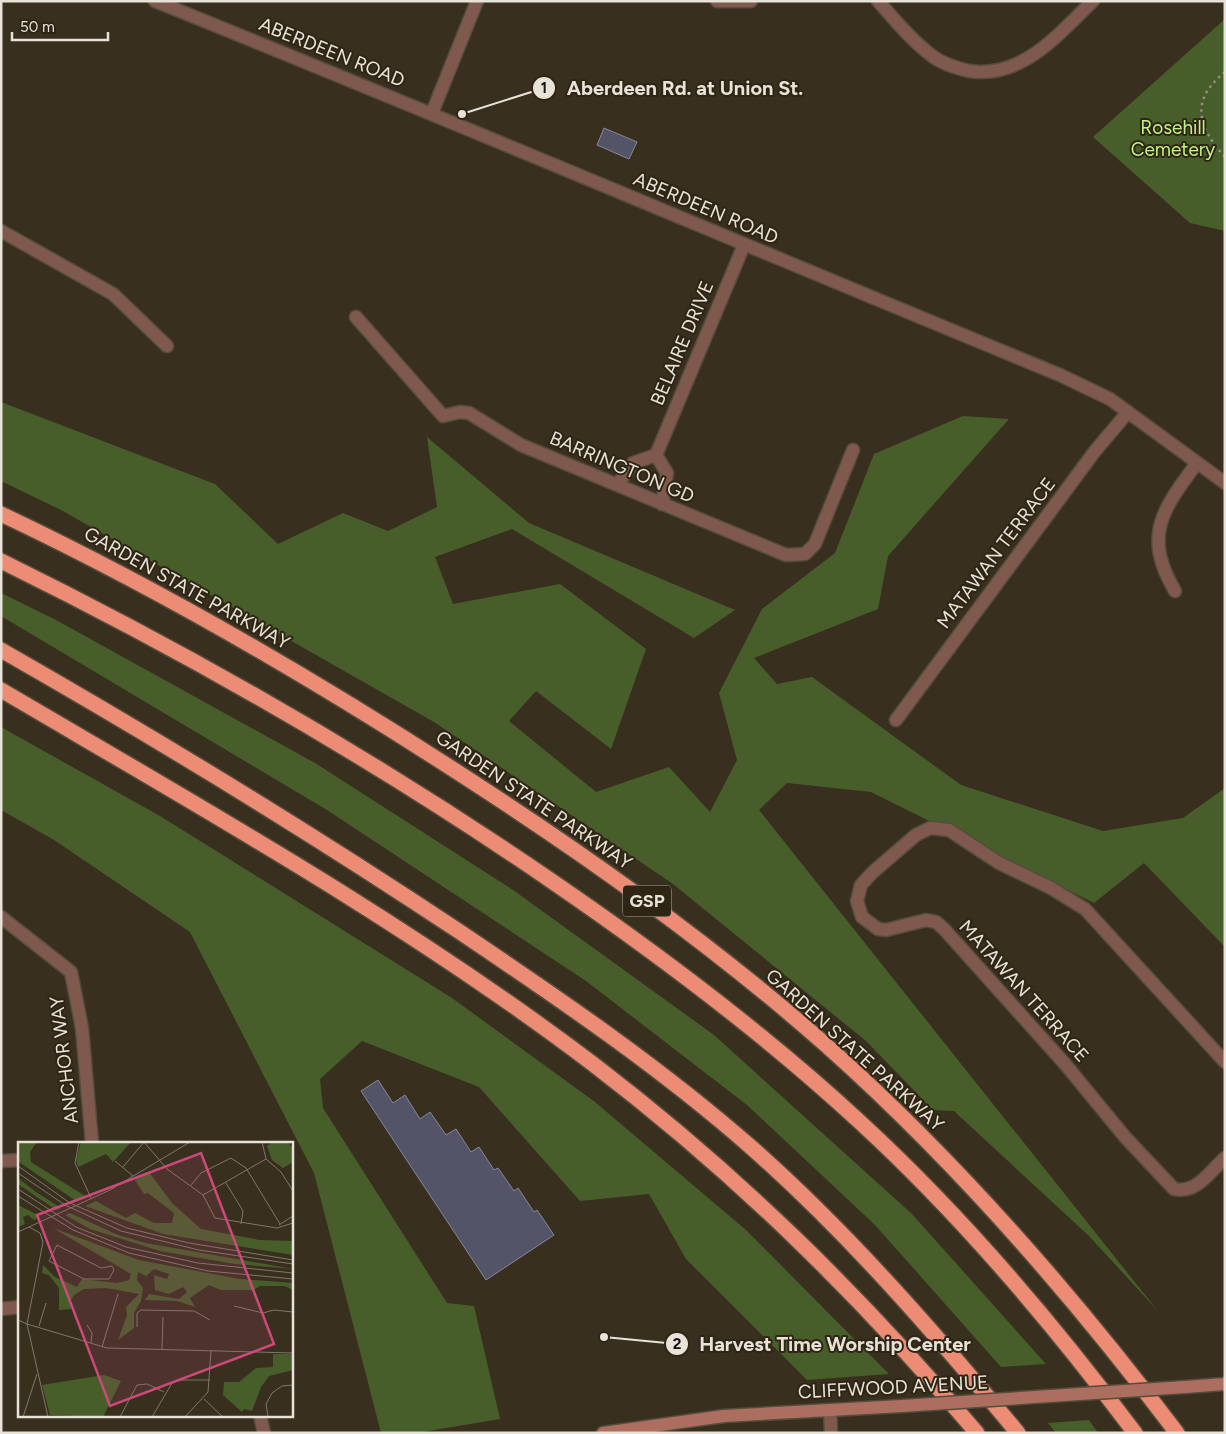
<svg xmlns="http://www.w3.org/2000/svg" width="1226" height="1434" viewBox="0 0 1226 1434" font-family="Figtree,sans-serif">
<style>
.green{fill:#475e2b}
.building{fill:#535467;stroke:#86889c}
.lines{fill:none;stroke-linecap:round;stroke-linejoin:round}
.minor-casing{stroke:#554c3d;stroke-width:15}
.tertiary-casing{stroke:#554c3d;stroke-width:15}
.secondary-casing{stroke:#554c3d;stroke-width:15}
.motorway-casing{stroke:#554c3d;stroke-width:18}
.path{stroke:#958d80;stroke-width:2.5;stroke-dasharray:2.5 4;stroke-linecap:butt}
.minor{stroke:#80594e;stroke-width:12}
.tertiary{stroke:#80594e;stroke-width:12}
.secondary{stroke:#ac6e5e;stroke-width:12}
.motorway{stroke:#ec8c74;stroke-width:15}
.secondary-bridge-casing{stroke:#554c3d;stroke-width:15;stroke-linecap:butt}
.secondary-bridge{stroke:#ac6e5e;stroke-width:12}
.labels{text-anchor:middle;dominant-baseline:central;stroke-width:4;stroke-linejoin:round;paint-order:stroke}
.shield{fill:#2f2515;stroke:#b0a99e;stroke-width:1}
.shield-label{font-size:18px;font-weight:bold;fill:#e8e2d8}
.street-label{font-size:19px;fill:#e8e2d8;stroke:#2f2515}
.park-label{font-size:19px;fill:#bff482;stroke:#2f2515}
.inset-road{fill:none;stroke:#7f7769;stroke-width:1}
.view{fill:#cc4a7a;fill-opacity:0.15;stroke:#cc4a7a;stroke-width:2.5}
.inset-edge{fill:none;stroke:#e8e2d8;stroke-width:2.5}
.leader{fill:none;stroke:#e8e2d8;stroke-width:2}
.callout-dot{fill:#e8e2d8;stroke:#2f2515;stroke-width:2}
.mark-label{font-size:15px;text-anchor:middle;font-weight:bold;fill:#111}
.callout-label{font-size:20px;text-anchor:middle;font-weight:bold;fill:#e8e2d8;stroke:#2f2515;stroke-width:4;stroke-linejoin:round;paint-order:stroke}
</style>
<rect width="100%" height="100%" fill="#392f1f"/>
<path class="green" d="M1225 19V231L1190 223 1093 137Z
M1 402 215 484 278 544 343 513 388 531 437 507 427 437 529 523 735 610 694 638 512 529 435 557 453 604 560 584 646 649 611 749 536 691 509 721 596 792 669 767 710 812 737 760 719 693 762 609 835 553 874 454 963 416 1009 419 888 556 878 609 754 658 777 684 812 677 961 785 1103 831 1183 818 1225 788V947L1144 863 1094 903 871 792 787 783 759 810 1157 1310 1089 1236 954 1111 933 1110 866 1041 673 884 434 722 61 510 1 481Z
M1 593 56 620 315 763 513 890 714 1035 912 1214 1046 1364 1001 1367 875 1225 747 1105 586 981 327 810 1 616Z
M1 727 160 816 452 998 595 1102 746 1230 889 1374 807 1380 686 1259 649 1194 580 1201 479 1087 362 1041 320 1079 323 1108 447 1303 474 1306 500 1419 416 1433H381L314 1173 190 932 54 840 1 810Z
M1089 1420 1098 1433H1056L1048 1423Z"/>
<path class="building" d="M604 128 637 142 629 159 597 145Z
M378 1080 393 1103 405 1095 420 1119 430 1112 446 1135 456 1129 471 1152 479 1147 494 1170 498 1168 514 1191 518 1188 534 1212 537 1210 554 1235 486 1280 361 1091Z"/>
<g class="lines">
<defs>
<path id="minor" d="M717 1H751
M878 1C895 20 911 40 931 55 942 64 956 68 969 71 1023 79 1058 34 1093 1
M432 113 477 1
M1 231 113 294 167 346
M356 317 443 416 460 412 469 413 521 445 786 555 805 554 815 544 853 450
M656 455 744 245
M617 485 633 463 656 455 667 473 662 504
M1175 591C1142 535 1163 509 1197 463
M896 720 1095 451 1128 412
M1 917 71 972 82 1028 92 1143
M1225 1062 1085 909 1051 888 999 863 949 830 930 828 916 835 873 872 861 885 857 901 862 917 878 929 886 930 926 920 936 922 944 929 1065 1064 1125 1137 1174 1189C1197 1194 1210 1171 1225 1158
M1 1161 19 1160
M1 1309 19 1307
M260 1415 264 1433"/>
<path id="tertiary" d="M155 1C458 123 758 251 1060 375L1110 399 1225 483
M830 1410 831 1433"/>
<path id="secondary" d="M1185 1387 1225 1384
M603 1433 724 1416 902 1406"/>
<path id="motorway" d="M1 514C170 594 331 689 488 792 606 869 721 952 827 1046 957 1162 1072 1294 1177 1433
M1 561C192 655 377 761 553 882 661 956 765 1034 861 1123 963 1217 1052 1322 1135 1433
M1 650C157 739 311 833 460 932 561 1000 661 1068 752 1148 850 1235 935 1333 1018 1433
M1 690C202 808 407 923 593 1064 737 1174 860 1295 977 1433"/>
</defs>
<use href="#minor" class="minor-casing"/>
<use href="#tertiary" class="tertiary-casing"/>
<use href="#secondary" class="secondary-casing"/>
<use href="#motorway" class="motorway-casing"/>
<path class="path" d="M1225 72C1190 100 1197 126 1225 157"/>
<use href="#minor" class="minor"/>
<use href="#tertiary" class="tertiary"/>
<use href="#secondary" class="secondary"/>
<use href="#motorway" class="motorway"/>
<defs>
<path id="secondary-bridge" d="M902 1406 1185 1387"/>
</defs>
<use href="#secondary-bridge" class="secondary-bridge-casing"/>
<use href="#secondary-bridge" class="secondary-bridge"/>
</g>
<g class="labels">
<rect class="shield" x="623" y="885.5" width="48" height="31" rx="4"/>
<g class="shield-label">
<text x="647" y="901">GSP</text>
</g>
<g class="street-label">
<text transform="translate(332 52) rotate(22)">ABERDEEN ROAD</text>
<text transform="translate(706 208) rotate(23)">ABERDEEN ROAD</text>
<text transform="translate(682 343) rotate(-67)">BELAIRE DRIVE</text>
<text transform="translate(622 467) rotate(23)">BARRINGTON GD</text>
<text transform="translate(996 553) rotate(-53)">MATAWAN TERRACE</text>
<text transform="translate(187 588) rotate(29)">GARDEN STATE PARKWAY</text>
<text transform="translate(534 800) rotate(34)">GARDEN STATE PARKWAY</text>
<text transform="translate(1024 991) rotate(48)">MATAWAN TERRACE</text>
<text transform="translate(855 1050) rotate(42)">GARDEN STATE PARKWAY</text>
<text transform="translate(64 1060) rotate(-97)">ANCHOR WAY</text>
<text transform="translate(893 1387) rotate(-3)">CLIFFWOOD AVENUE</text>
</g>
<g class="park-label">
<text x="1173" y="127">Rosehill<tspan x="1173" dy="22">Cemetery</tspan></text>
</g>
</g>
<g transform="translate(18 1142)">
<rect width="275" height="275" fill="#392f1f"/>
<path d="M0 0H19L12 10 13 20 67 54 58 59 1 20ZM63 0H113L95 20 88 12 60 25 58 18ZM255 0H270L275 7V20L265 26 254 18 249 4ZM131 30 154 61 183 87 242 98 275 99V113L145 92 67 64 78 59 108 76 117 71 136 81H154L156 71 130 51 126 52 117 38ZM0 36 18 50 43 66 38 68 13 51 0 42ZM0 63 18 72 20 76 16 78 10 73 5 75 7 82 0 85ZM52 71 100 93 128 101 275 127 217 122 142 109 72 87 47 73ZM35 86 121 118 222 137 275 141V148L267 144H242L235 148H203L191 143 172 156 177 165 159 159 127 158 131 152 161 157 169 150 165 145 151 152 137 148 136 133 149 137 151 132 136 127 128 134 120 130 119 138 125 146 123 159 116 171V186L100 198 109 173 108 165 121 152 88 146 66 147 56 153 52 160 53 167 41 168V146L31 133 24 131 25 123 37 135 59 145 64 137 99 141 111 138 113 132ZM255 212H275V228L251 234 243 245 234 269 226 267 224 270 205 253 206 240H221L238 226 255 225ZM86 233 103 239 85 275 32 273 24 243Z" fill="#475e2b"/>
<path class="inset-road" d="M61 0 57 21 73 56M126 0 149 27 185 53 197 76 259 86 275 81M244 0 248 17 263 30 275 49M97 19 115 34M0 24 52 61 109 86 171 101 275 118M105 25 126 0M0 31 47 63 103 89 181 108 275 122M208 41 225 69 223 82M173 43 183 31 213 16 228 26 262 82M0 47 58 85 108 105 180 121 275 131M185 53 248 17M0 54 55 88 111 111 190 129 275 137M261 83 275 74M11 85 22 91 25 100 9 182 89 206 275 211M0 90 92 48 172 0M39 103 83 126 94 124 96 128 91 137H66L31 119ZM216 164 245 171 256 168 275 170M0 178 9 182 30 275M69 183 74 191 73 201M21 184 28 161M119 185V171L123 168 176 169 192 178M84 205 100 152M144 207 145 175M186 257 205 275M5 275 19 232M102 275 119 243 129 242 146 250M134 275 154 241 163 238H192M167 275 190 250 193 209M250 275 248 262 254 251 264 244 275 243"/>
<path class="view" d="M183 11 256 202 92 264 19 73Z"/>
<rect width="275" height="275" class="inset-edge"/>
</g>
<path class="leader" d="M462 114L544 88M604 1337L677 1344"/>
<g class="callout-dot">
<circle cx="462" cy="114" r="5"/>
<circle cx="604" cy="1337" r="5"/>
<circle cx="544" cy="88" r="12"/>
<circle cx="677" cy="1344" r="12"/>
</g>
<g class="mark-label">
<text x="544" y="93">1</text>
<text x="677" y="1349">2</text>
</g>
<g class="callout-label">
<text x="685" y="95">Aberdeen Rd. at Union St.</text>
<text x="835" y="1351">Harvest Time Worship Center</text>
</g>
<rect width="1226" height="1434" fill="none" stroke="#e8e2d8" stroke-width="5"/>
<path d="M12 32v8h96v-8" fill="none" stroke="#e8e2d8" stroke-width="2.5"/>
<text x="20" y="32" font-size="15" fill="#e8e2d8" stroke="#2f2515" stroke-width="4" paint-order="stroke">50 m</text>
</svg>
